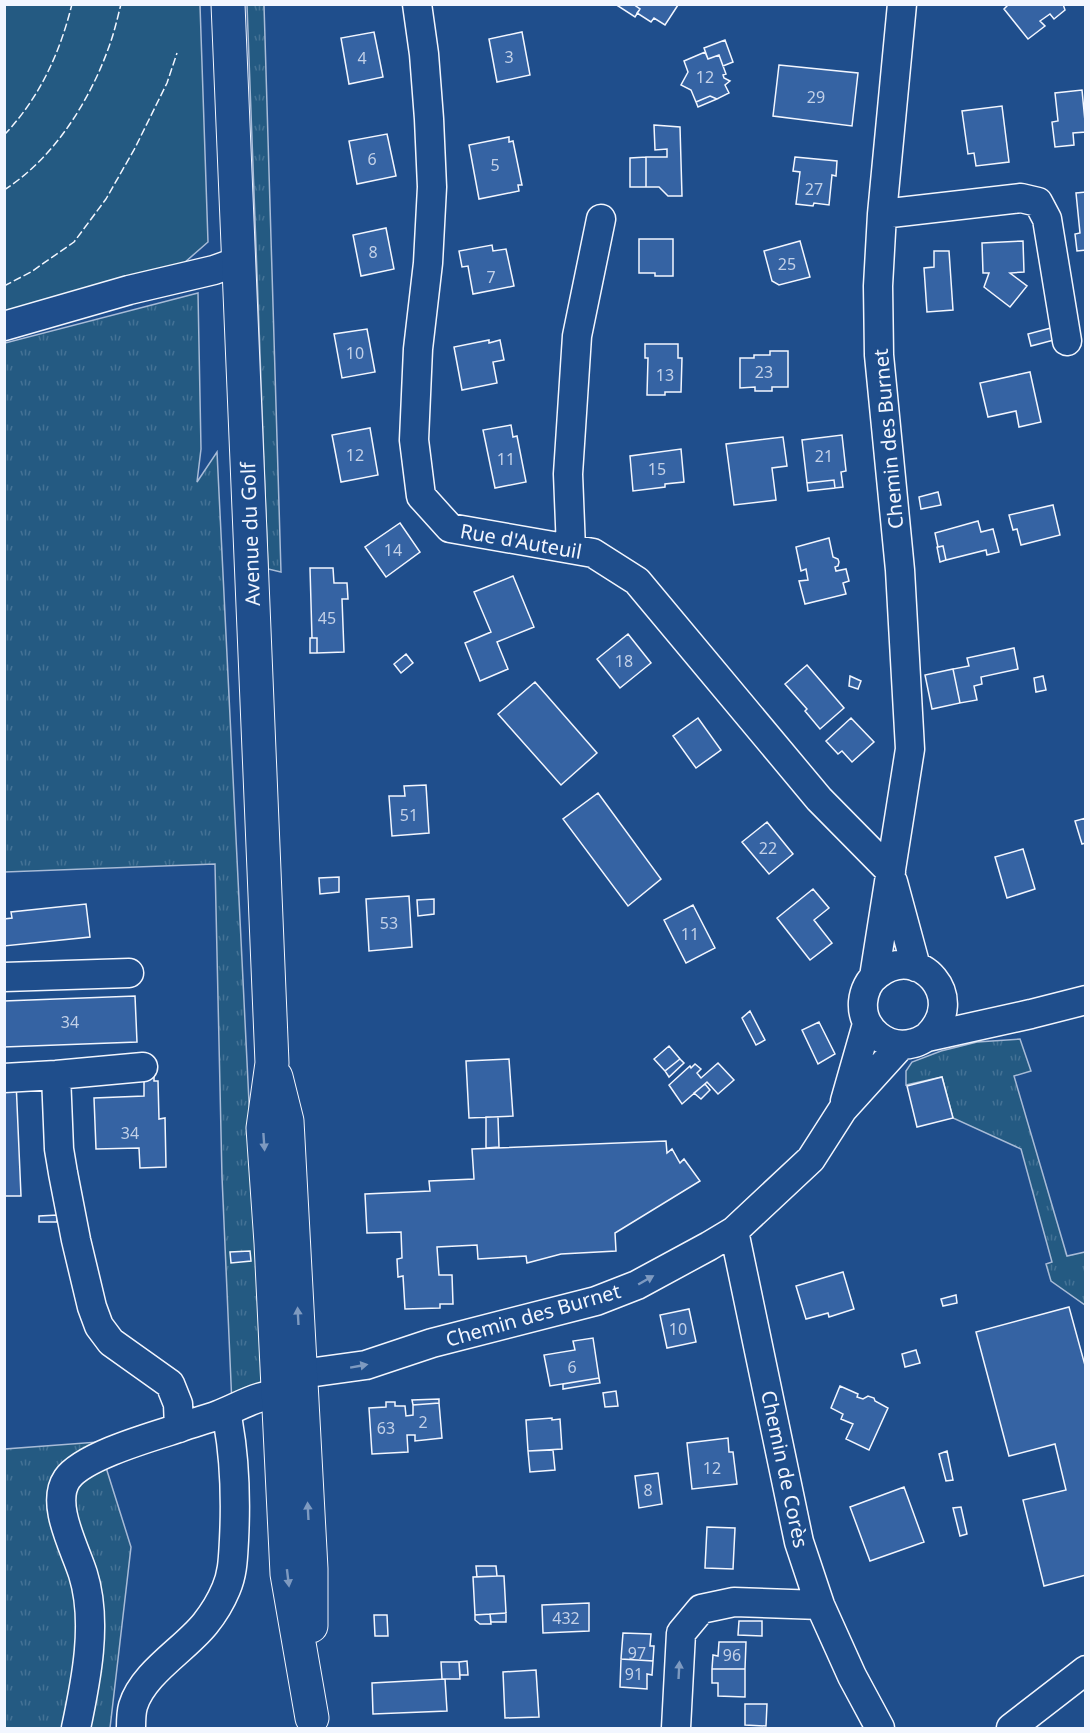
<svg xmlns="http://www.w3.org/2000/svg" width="1090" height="1733" viewBox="0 0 1090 1733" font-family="'Noto Sans',sans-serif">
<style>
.grass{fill:url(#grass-tufts);stroke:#a8bbd7;stroke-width:1.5}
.pitch{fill:#245a82;stroke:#a8bbd7;stroke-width:1.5}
.building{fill:#3563a3;stroke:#f2f6ff;stroke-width:1.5}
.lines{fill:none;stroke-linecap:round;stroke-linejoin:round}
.minor-casing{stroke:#f2f6ff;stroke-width:31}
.major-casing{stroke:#f2f6ff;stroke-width:35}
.minor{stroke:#1f4e8c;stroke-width:28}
.major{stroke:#1f4e8c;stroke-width:33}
.fence{stroke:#f2f6ff;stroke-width:1.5;stroke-dasharray:8 3;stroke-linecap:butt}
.oneway{fill:#7e9ac0}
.labels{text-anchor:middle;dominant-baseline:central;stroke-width:4.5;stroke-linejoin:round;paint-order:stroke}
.number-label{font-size:16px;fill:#c3d1e8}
.street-label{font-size:20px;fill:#f2f6ff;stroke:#1f4e8c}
</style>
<defs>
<pattern id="grass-tufts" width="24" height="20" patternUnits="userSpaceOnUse" patternTransform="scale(1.5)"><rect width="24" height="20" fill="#245a82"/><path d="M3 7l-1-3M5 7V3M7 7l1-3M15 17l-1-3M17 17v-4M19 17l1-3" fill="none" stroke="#447295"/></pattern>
</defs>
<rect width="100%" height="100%" fill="#1f4e8c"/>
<path class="grass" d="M247 5H264L281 572 268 569Z
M198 293 201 449 197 482 217 452 263 1387 232 1405 222 1177 215 864 5 872V343Z
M1020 1039 1031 1071 1014 1076 1067 1256 1085 1252V1305L1051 1281 1046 1264 1052 1262 1021 1149 953 1118 942 1077 906 1085V1071L912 1062 941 1051 977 1042Z
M98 1442 131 1547 110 1728H5V1449Z"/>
<path class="pitch" d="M5 5H200L208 242 184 263 5 318Z"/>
<path class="building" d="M615 4H633L640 9 635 17Z
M633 4H677L678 5 665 25 654 18 651 22 637 13 640 9Z
M1009 4H1063L1065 10 1054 19 1050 14 1040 21 1045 26 1028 39 1004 9Z
M374 32 383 77 349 84 341 38Z
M522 32 530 75 497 82 489 39Z
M725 40 733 62 723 66 719 55 708 59 704 48Z
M705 52 708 59 719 55 726 74 723 75 724 78 730 81 725 85 729 93 717 99 710 96 696 102 691 90 681 85 688 72 684 61Z
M779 65 858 73 852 126 773 116Z
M1082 90 1086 132 1073 133 1074 145 1055 147 1052 122 1058 121 1055 93Z
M710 96 717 99 698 107 696 102Z
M1002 106 1009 162 976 166 974 153 968 154 962 111Z
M654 125 680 127 682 196H668L659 187H646V157H667V149L655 150Z
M387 134 396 176 357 184 349 141Z
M509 137V142L513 141 522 185H518L519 191 479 199 469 145Z
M646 157V187H630V158Z
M795 157 837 161 836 176 832 175 829 205 814 203 813 206 796 204 800 172 793 171Z
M1086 192V250L1077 251 1075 234 1080 233 1076 193Z
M386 228 394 269 361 276 353 235Z
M639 239H673V276H655V273H639Z
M800 241 810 277 779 285 772 281 764 251Z
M1023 241 1024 272 1010 273 1027 286 1010 307 984 287 989 273H983L982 243Z
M492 245 493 251 506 249 514 286 473 294 468 266 462 267 459 251Z
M934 251H949L953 310 927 312 924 268 934 267Z
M1051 328 1054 340 1031 346 1028 334Z
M367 329 375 372 342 378 334 334Z
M489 340V343L500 340 504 360 493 362 497 383 462 390 454 347Z
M645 344H678V358H682L681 392H665V395H647L648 358H645Z
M770 351H788V387H772V391H755V387L740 388V358H754V355H770Z
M1030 372 1041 422 1019 427 1016 411 988 417 980 383Z
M511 425 513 437 517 436 526 482 495 488 483 430Z
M370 428 378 475 341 482 332 435Z
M842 435 846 471 841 472 843 487 835 488 834 480 807 483 802 440Z
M783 437 787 466 772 468 776 500 734 505 726 444Z
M681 449 684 482 665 484V487L633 491 630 456Z
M834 480 835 488 808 491 807 483Z
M938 492 941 505 921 509 919 497Z
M1053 505 1060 535 1021 545 1017 529 1013 530 1009 515Z
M978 521 981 532 993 529 999 552 987 555 986 550 946 560 943 546 938 547 935 533Z
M400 523 420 552 386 577 365 547Z
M829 538 833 557 838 559 839 562 838 566 835 567 836 571 846 569 849 581 843 583 846 594 805 604 799 581 808 580 806 569 801 571 796 547Z
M943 546 946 560 940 562 937 547Z
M310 568H333L334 583H347L348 599H342L344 652 317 653V638H312Z
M513 576 534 627 497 642 508 669 480 681 465 643 491 632 474 592Z
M628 634 651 663 620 688 597 659Z
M310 638H317V653H310Z
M1014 648 1018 669 981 677 982 684 974 686 977 700 960 703 953 669 969 666 967 658Z
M406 654 413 663 401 673 394 664Z
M807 665 844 708 820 729 805 711 807 709 785 684Z
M953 669 960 703 932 709 925 675Z
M850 676 861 681 858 689 849 686Z
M1043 676 1046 690 1036 692 1034 678Z
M535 682 597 753 561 785 498 714Z
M698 718 721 750 696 768 673 736Z
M851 718 874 742 852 762 842 751 838 754 826 741Z
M426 785 429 833 392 836 389 796H405L404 786Z
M598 793 661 879 628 906 563 819Z
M1086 818V843L1082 844 1075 821Z
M767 822 793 854 769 874 742 842Z
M1023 849 1035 889 1007 898 995 857Z
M339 877V892L320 894 319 878Z
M813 889 829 908 814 920 832 943 810 960 777 918Z
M409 896 412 947 369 951 366 899Z
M434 899V914L418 916 417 900Z
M86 904 90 937 4 946V919L12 918 11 912Z
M693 905 715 948 686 963 664 920Z
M135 996 137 1042 4 1047V1001Z
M750 1011 765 1040 756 1045 742 1018Z
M819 1022 835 1054 818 1064 802 1030Z
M669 1046 680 1059 665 1071 654 1059Z
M509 1059 513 1116 469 1118 466 1061Z
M680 1059 684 1063 669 1077 665 1071Z
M718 1063 734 1080 718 1094 707 1082 682 1104 669 1085 690 1066 691 1068 695 1064 701 1069 697 1073 701 1078Z
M144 1077H154V1081H158L159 1119 165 1118 166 1167 140 1168 139 1148 96 1149 94 1098 144 1096Z
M942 1077 953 1118 917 1127 907 1086Z
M4 1081H16L21 1196H4Z
M705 1084 710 1090 701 1099 694 1093Z
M486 1117H498L499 1147 486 1148Z
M666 1141 667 1153 672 1149 680 1163 684 1159 700 1181 615 1233 616 1251 561 1254 527 1263 526 1256 478 1259 477 1245 437 1247 439 1275H452L453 1304H440V1308L405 1309 403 1276 398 1277 397 1259 402 1258 401 1232 367 1233 365 1194 430 1191 429 1181 474 1179 472 1149Z
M57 1215V1222H39V1216Z
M250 1251 251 1261 231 1263 230 1252Z
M843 1272 854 1309 829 1317 828 1313 806 1319 796 1286Z
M956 1295 957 1303 943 1306 941 1299Z
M1069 1307 1086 1369V1575L1044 1586 1023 1500 1066 1490 1055 1444 1009 1456 976 1332Z
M689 1309 696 1342 667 1348 660 1315Z
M593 1338 599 1378 550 1386 544 1355 575 1350 573 1341Z
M916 1350 920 1363 905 1367 902 1354Z
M599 1378 600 1383 563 1389V1384Z
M840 1386 858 1394 857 1397 863 1399 868 1396 874 1398 875 1401 888 1408 869 1450 846 1439 853 1424 841 1419 843 1414 831 1408Z
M616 1391 618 1406 605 1407 603 1393Z
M439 1399V1403L413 1405 412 1400Z
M386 1402H395V1406H405L406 1416 413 1415V1405L439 1403 442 1438 415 1441V1435H407L408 1452 372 1454 369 1408 386 1407Z
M552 1418V1420L560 1419 562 1449 528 1451 526 1420Z
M728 1438 729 1452H733L737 1484 692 1489 687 1443Z
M553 1450 555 1470 530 1472 528 1451Z
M947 1451 953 1480 946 1481 939 1454Z
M658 1473 662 1504 639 1508 635 1476Z
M904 1487 924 1542 870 1561 850 1507Z
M961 1507 967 1534 960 1536 953 1508Z
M707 1527 735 1528 733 1569 705 1568Z
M476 1566H496L497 1576 477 1577Z
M497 1576H504L506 1613 475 1615 473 1577Z
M589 1603V1631L543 1633 542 1605Z
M506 1613V1622H491L490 1614Z
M490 1614 491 1624H480L475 1620V1615Z
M374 1615H387L388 1636H375Z
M739 1621H762V1636L738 1635Z
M623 1633 651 1634 650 1646H654L653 1661 621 1659Z
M719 1642H746L745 1669H712L713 1655 718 1656Z
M621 1659 653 1661 652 1675 647 1674V1689L620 1687Z
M467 1661 468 1675H460L459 1662Z
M441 1662H459L460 1679H442Z
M712 1669H745V1697L718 1696V1683H712Z
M536 1670 539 1717 505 1718 503 1672Z
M445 1679 447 1711 373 1714 372 1683Z
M745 1704H767L766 1726 745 1725Z"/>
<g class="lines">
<defs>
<path id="minor" d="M417 4 424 54 429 119 432 187 428 263 418 349 414 440 421 496 450 528 593 553 637 581 819 799 891 872
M882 214 1021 198 1038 202 1047 219 1067 341
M4 326 129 290 214 270 239 261
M571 549 568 474 577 336 601 219
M893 882 916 967
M4 977 129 973
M874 977 910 749 900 570 879 355 878 286 882 214 902 4
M927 1037C969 998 919 942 878 974 869 980 864 991 863 1002 861 1029 887 1051 914 1043 919 1042 923 1039 927 1037L1031 1014 1086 1000
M56 1075 59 1149 63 1173 76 1240 92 1307 99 1326 111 1342 170 1384 178 1404 179 1428
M4 1078 56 1075 143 1067
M845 1101 867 1024
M734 1231 799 1542 820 1605 852 1676 880 1728
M301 1374 366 1365 432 1343 596 1301 637 1285 709 1246 734 1231 811 1159 843 1109 901 1045
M76 1728C86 1681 98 1622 83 1574 75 1548 50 1504 67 1479 83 1456 151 1437 179 1428 191 1423 205 1420 218 1415 239 1407 263 1391 287 1395L295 1406
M131 1728C131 1721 131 1713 133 1706 143 1673 184 1650 205 1624 213 1614 221 1601 226 1589 233 1573 233 1557 234 1540 236 1500 235 1461 228 1422L218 1415
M676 1728 681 1633 701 1609 734 1602 820 1605
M1011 1728 1086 1670"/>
<path id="major" d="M228 4 272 1063 263 1128 271 1243 287 1574 312 1718
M276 1077 287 1121 311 1569V1626"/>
</defs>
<use href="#minor" class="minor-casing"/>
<use href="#major" class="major-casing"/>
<use href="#minor" class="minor"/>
<use href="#major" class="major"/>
<path class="fence" d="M4 135C39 99 60 53 72 4
M4 190C56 157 92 97 111 41 115 29 118 16 121 4
M4 286 31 272 74 242 106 199 135 148 167 83 177 53"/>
</g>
<defs><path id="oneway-solid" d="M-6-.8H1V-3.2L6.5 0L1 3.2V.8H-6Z" transform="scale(1.5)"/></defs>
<g class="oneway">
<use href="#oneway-solid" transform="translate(264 1142) rotate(86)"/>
<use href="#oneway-solid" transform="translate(646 1280) rotate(-30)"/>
<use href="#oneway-solid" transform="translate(298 1316) rotate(-93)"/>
<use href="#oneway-solid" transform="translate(359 1366) rotate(-10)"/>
<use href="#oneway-solid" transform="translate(308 1511) rotate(-93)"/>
<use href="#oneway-solid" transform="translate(288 1578) rotate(83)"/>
<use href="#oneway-solid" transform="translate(679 1670) rotate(-87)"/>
</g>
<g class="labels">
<g class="number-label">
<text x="509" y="57">3</text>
<text x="362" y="58">4</text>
<text x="705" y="77">12</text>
<text x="816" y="97">29</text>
<text x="372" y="159">6</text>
<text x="495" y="165">5</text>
<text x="814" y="189">27</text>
<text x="373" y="252">8</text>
<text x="787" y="264">25</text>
<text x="491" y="277">7</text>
<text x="355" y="353">10</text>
<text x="764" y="372">23</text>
<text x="665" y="375">13</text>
<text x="355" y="455">12</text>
<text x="824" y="456">21</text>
<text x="506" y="459">11</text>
<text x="657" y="469">15</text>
<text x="393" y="550">14</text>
<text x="327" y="618">45</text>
<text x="624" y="661">18</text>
<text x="409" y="815">51</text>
<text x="768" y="848">22</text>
<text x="389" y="923">53</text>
<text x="690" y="934">11</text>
<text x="70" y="1022">34</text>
<text x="130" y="1133">34</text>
<text x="678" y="1329">10</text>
<text x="572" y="1367">6</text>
<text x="423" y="1422">2</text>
<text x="386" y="1428">63</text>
<text x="712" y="1468">12</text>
<text x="648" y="1490">8</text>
<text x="566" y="1618">432</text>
<text x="637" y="1653">97</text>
<text x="732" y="1655">96</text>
<text x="634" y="1674">91</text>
</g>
<g class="street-label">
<text transform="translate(888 439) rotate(-95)">Chemin des Burnet</text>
<text transform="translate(250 534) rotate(-92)">Avenue du Golf</text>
<text transform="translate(521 541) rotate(10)">Rue d'Auteuil</text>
<text transform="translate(533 1315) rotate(-16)">Chemin des Burnet</text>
<text transform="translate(785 1469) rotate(78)">Chemin de Corès</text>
</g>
</g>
<rect width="1090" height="1733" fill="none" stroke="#f2f6ff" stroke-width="12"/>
</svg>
